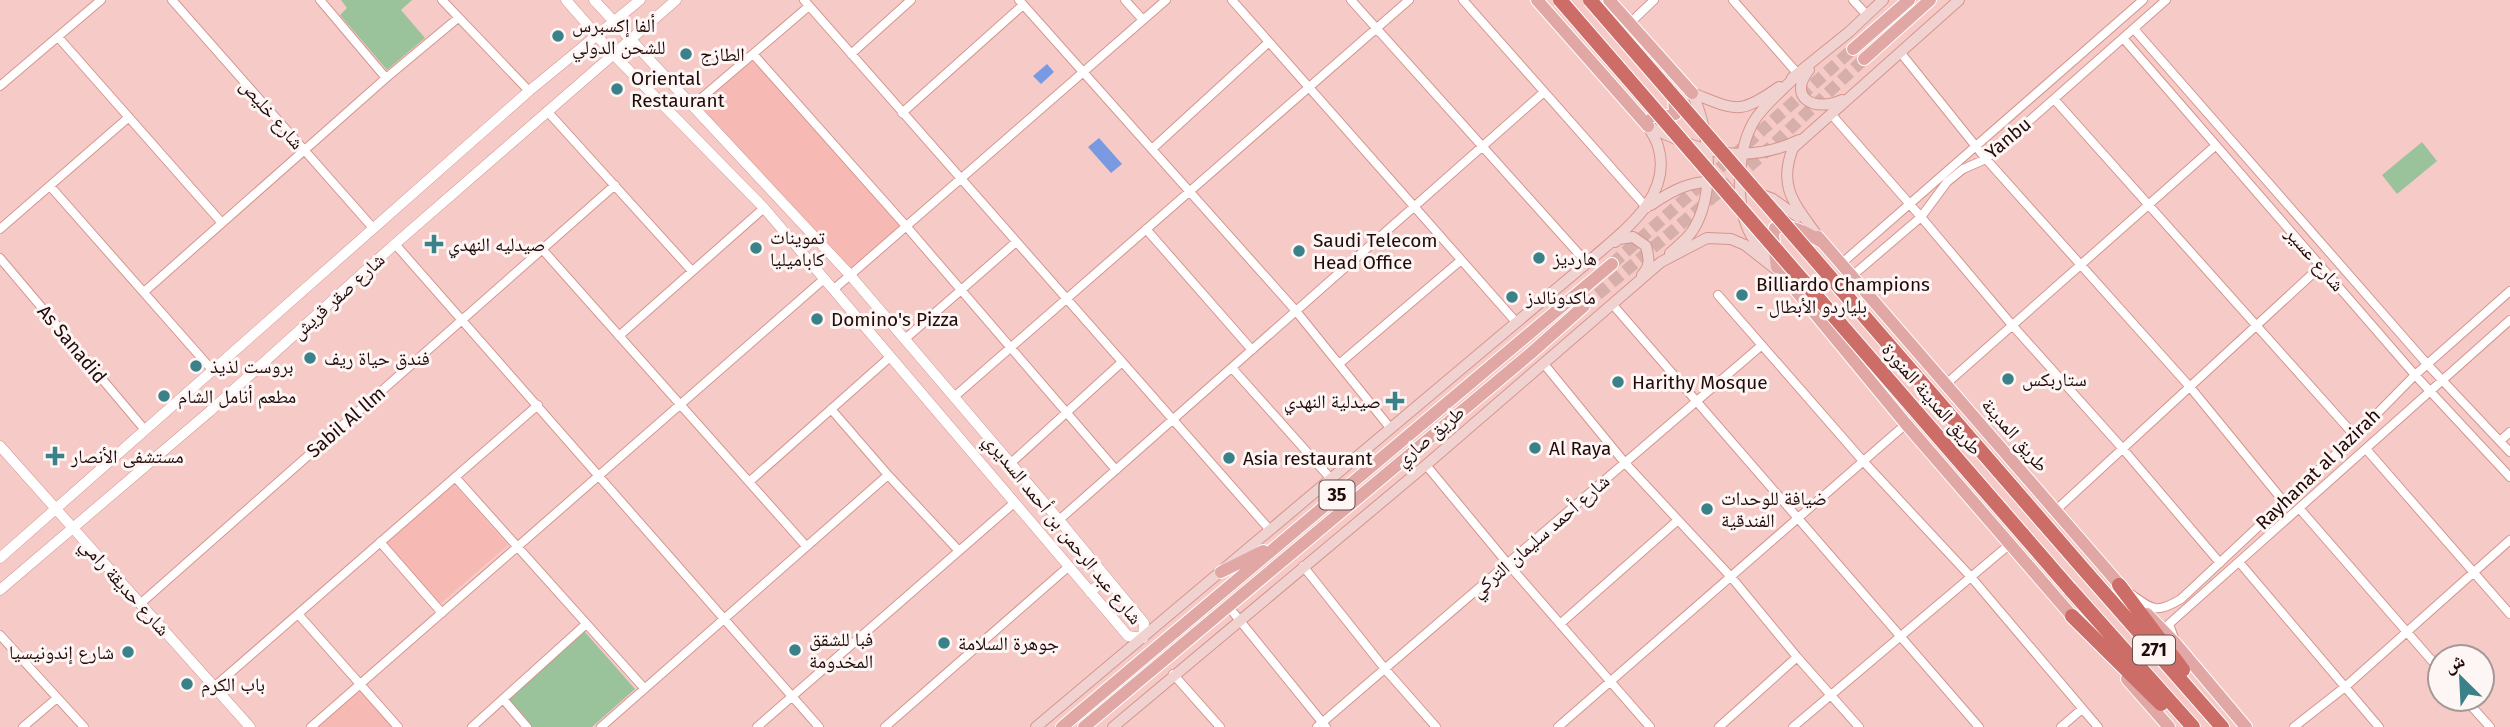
<svg xmlns="http://www.w3.org/2000/svg" width="2510" height="727" viewBox="0 0 2510 727" font-family="'Fira Sans','Noto Naskh Arabic',sans-serif">
<style>
.built{fill:#f7b9b3}
.green{fill:#9ac29b}
.water{fill:#7999e0}
.lines{fill:none;stroke-linecap:round;stroke-linejoin:round}
.primary-tunnel{stroke:#d6aeaa;stroke-width:12;stroke-dasharray:12 6;stroke-linecap:butt}
.minor-casing{stroke:#d6948e;stroke-width:10}
.tertiary-casing{stroke:#d6948e;stroke-width:11}
.secondary-casing{stroke:#d6948e;stroke-width:12}
.primary-casing{stroke:#fff;stroke-width:14}
.motorway-casing{stroke:#fff;stroke-width:16}
.minor{stroke:#fff;stroke-width:8}
.tertiary{stroke:#fff;stroke-width:10}
.secondary{stroke:#f0d3d1;stroke-width:10}
.primary{stroke:#e0a7a4;stroke-width:12}
.motorway{stroke:#cc6d67;stroke-width:14}
.motorway-bridge-casing{stroke:#fff;stroke-width:16;stroke-linecap:butt}
.motorway-bridge{stroke:#cc6d67;stroke-width:14}
.poi-dot{fill:#3a8189;stroke:#fdf6f5;stroke-width:2.5}
.labels{text-anchor:middle;dominant-baseline:central;stroke-width:6;stroke-linejoin:round;paint-order:stroke}
.shield{fill:#fdf6f5;stroke:#63514f;stroke-width:2}
.shield-label{font-size:18px;font-weight:bold;fill:#210a08}
.poi-label{font-size:19px;fill:#210a08;stroke:#fdf6f5;text-anchor:start}
.street-label{font-size:19px;fill:#210a08;stroke:#fdf6f5}
</style>
<rect width="100%" height="100%" fill="#f6cbc7"/>
<path class="built" d="M753 58 902 226 850 272 697 106Z
M454 484 508 545 439 605 385 544Z
M361 687 394 727H316Z"/>
<path class="green" d="M341 0H412L401 10 425 38 387 70 340 15 347 8Z
M2422 142 2437 161 2397 194 2382 175Z
M584 631 635 689 592 727H531L507 699Z"/>
<path class="water" d="M1047 64 1054 72 1041 84 1033 76Z
M1099 138 1122 164 1111 173 1088 147Z"/>
<g class="lines">
<path class="primary-tunnel" d="M1612 264 1853 49
M1584 306 1759 158 1864 59"/>
<defs>
<path id="minor" d="M172 0 373 228
M320 0 386 78
M442 0 529 91
M804 0 1270 530
M1019 0 1296 311 1391 429
M1125 0 1143 20
M1232 0 1516 322
M1351 0 1587 263
M1463 0 1647 208
M1733 0 1798 74
M1853 0 1866 14
M1629 24 1654 0
M2134 29 2427 364 2510 452
M58 37 222 223
M2123 38 2415 375 2510 477
M1900 52 1986 159 2190 387 2284 502
M851 54 911 0
M754 55 906 226 1116 470
M0 86 101 0
M2054 99 2355 436
M692 106 809 6
M547 111 692 271
M902 113 1023 5
M1831 114 1921 217 2012 325 2123 449 2220 563
M1152 149 1269 42
M50 186 213 371
M0 229 129 117
M1146 229 1252 350
M395 244 819 727
M542 249 806 546
M0 258 145 430
M1842 263 2143 0
M1852 276 1921 217 1947 182 1963 169 1986 159 2166 0
M833 290 1166 0
M144 292 386 78 458 18
M1718 295 1863 461 1971 577 2098 727
M1613 305 1979 727
M619 336 764 208
M905 339 1016 242
M1339 364 1460 261
M1544 364 1625 463 1732 578 1797 657 1859 727
M1232 368 1331 479
M1946 384 2215 146
M954 397 1409 0
M831 409 888 475 959 551
M2500 441 2510 432
M2366 449 2510 614
M1011 463 1122 362
M1426 465 1508 564 1650 727
M455 477 644 688
M749 482 890 357
M2299 508 2440 670
M2055 511 2321 266
M1059 520 1544 92
M380 542 442 613
M2239 562 2379 727
M1303 566 1385 669 1436 727
M2131 594C2153 610 2156 614 2181 599L2355 436 2415 375 2510 291
M140 604 615 185
M1228 606 1326 727
M298 614 398 727
M1560 624 1678 520
M0 635 84 727
M2175 641 2169 624 2510 320
M1173 674 1220 727
M214 687 538 405
M503 699 527 727
M2465 699 2490 727
M23 727 57 698
M311 727 824 279
M472 727 585 625
M601 727 888 475
M757 727 1014 503
M885 727 1068 567
M1317 727 1762 345
M1558 727 1906 424
M1719 727 1797 657
M1793 727 2010 544
M2061 727 2082 709
M2294 727 2345 687 2510 540"/>
<path id="tertiary" d="M566 0 613 54 764 208 1128 636 1143 638 1144 623 1059 520 850 275 594 0
M0 446 250 727
M0 558 529 91 640 0
M0 590 209 412 395 244 676 0
M1090 592 1107 578"/>
<path id="secondary" d="M1809 70C1787 97 1814 113 1842 100
M1792 78 1849 32 1883 0
M1692 93C1736 110 1738 116 1779 87
M1648 126C1699 152 1745 166 1799 140
M1759 194 1773 199 1798 217
M1651 205C1671 191 1694 178 1720 183
M1818 237C1796 205 1777 188 1793 148L1959 0
M1615 242 1619 239 1633 237 1646 246C1649 258 1651 266 1642 275
M1670 253C1678 246 1688 238 1693 230 1716 193 1710 131 1692 93
M1772 260C1765 252 1756 244 1751 235 1734 205 1737 146 1756 118 1767 102 1784 89 1798 74
M1036 727 1587 263C1620 233 1674 198 1658 146 1656 139 1651 132 1648 126
M1113 727 1426 465 1661 262 1707 238 1731 239 1745 245 1782 274"/>
<path id="primary" d="M1537 0 1648 126
M1609 0 1692 93
M1853 49 1909 0
M1864 59 1930 0
M1653 116H1669L1675 114 1674 95
M1818 237 2125 591
M1777 267 1773 235 1775 228C1792 223 1808 234 1822 242
M1784 276 1906 424 2078 623
M1221 572 1263 551
M2147 614 2176 644 2246 727
M2127 679 2169 727
M1062 727 1612 264
M1084 727 1530 354 1584 306"/>
<path id="motorway" d="M2086 572 2222 727
M2119 585 2183 670
M2070 589 2193 727
M2072 616 2161 704"/>
</defs>
<use href="#minor" class="minor-casing"/>
<use href="#tertiary" class="tertiary-casing"/>
<use href="#secondary" class="secondary-casing"/>
<use href="#primary" class="primary-casing"/>
<use href="#motorway" class="motorway-casing"/>
<use href="#minor" class="minor"/>
<use href="#tertiary" class="tertiary"/>
<use href="#secondary" class="secondary"/>
<use href="#primary" class="primary"/>
<use href="#motorway" class="motorway"/>
<defs>
<path id="motorway-bridge" d="M1560 0 2070 589
M1590 0 2086 572"/>
</defs>
<use href="#motorway-bridge" class="motorway-bridge-casing"/>
<use href="#motorway-bridge" class="motorway-bridge"/>
</g>
<g class="poi-dot">
<circle cx="558" cy="36" r="7"/>
<circle cx="686" cy="54" r="7"/>
<circle cx="617" cy="89" r="7"/>
<path d="M430.5 233.5h7v7h7v7h-7v7h-7v-7h-7v-7h7z"/>
<circle cx="756" cy="248" r="7"/>
<circle cx="1299" cy="251" r="7"/>
<circle cx="1539" cy="258" r="7"/>
<circle cx="1742" cy="295" r="7"/>
<circle cx="1512" cy="297" r="7"/>
<circle cx="817" cy="319" r="7"/>
<circle cx="310" cy="358" r="7"/>
<circle cx="196" cy="366" r="7"/>
<circle cx="2008" cy="379" r="7"/>
<circle cx="1618" cy="382" r="7"/>
<circle cx="164" cy="396" r="7"/>
<path d="M1391.5 390.5h7v7h7v7h-7v7h-7v-7h-7v-7h7z"/>
<circle cx="1535" cy="448" r="7"/>
<path d="M51.5 445.5h7v7h7v7h-7v7h-7v-7h-7v-7h7z"/>
<circle cx="1229" cy="458" r="7"/>
<circle cx="1707" cy="509" r="7"/>
<circle cx="944" cy="643" r="7"/>
<circle cx="795" cy="650" r="7"/>
<circle cx="128" cy="652" r="7"/>
<circle cx="187" cy="684" r="7"/>
</g>
<g class="labels">
<g class="shield">
<rect x="1319.5" y="480.5" width="35" height="29" rx="5"/>
<rect x="2133" y="635.5" width="42" height="29" rx="5"/>
</g>
<g class="shield-label">
<text x="1337" y="495">35</text>
<text x="2154" y="650">271</text>
</g>
<g class="poi-label">
<text x="572" y="25">ألفا إكسبرس<tspan x="572" dy="22">للشحن الدولي</tspan></text>
<text x="700" y="54">الطازج</text>
<text x="631" y="78">Oriental<tspan x="631" dy="22">Restaurant</tspan></text>
<text x="770" y="237">تموينات<tspan x="770" dy="22">كاباميليا</tspan></text>
<text x="1313" y="240">Saudi Telecom<tspan x="1313" dy="22">Head Office</tspan></text>
<text x="448" y="244">صيدليه النهدي</text>
<text x="1553" y="258">هارديز</text>
<text x="1756" y="284">Billiardo Champions<tspan x="1756" dy="22">- بلياردو الأبطال</tspan></text>
<text x="1526" y="297">ماكدونالدز</text>
<text x="831" y="319">Domino's Pizza</text>
<text x="324" y="358">فندق حياة ريف</text>
<text x="210" y="366">بروست لذيذ</text>
<text x="2022" y="379">ستاربكس</text>
<text x="1632" y="382">Harithy Mosque</text>
<text x="178" y="396">مطعم أنامل الشام</text>
<text x="1381" y="401" text-anchor="end">صيدلية النهدي</text>
<text x="1549" y="448">Al Raya</text>
<text x="71" y="456">مستشفى الأنصار</text>
<text x="1243" y="458">Asia restaurant</text>
<text x="1721" y="498">ضيافة للوحدات<tspan x="1721" dy="22">الفندقية</tspan></text>
<text x="809" y="639">فبا للشقق<tspan x="809" dy="22">المخدومة</tspan></text>
<text x="958" y="643">جوهرة السلامة</text>
<text x="114" y="652" text-anchor="end">شارع إندونيسيا</text>
<text x="201" y="684">باب الكرم</text>
</g>
<g class="street-label">
<text transform="translate(272 114) rotate(49)">شارع خليص</text>
<text transform="translate(2008 138) rotate(-40)">Yanbu</text>
<text transform="translate(2315 259) rotate(49)">شارع عسير</text>
<text transform="translate(338 296) rotate(-42)">شارع صقر قريش</text>
<text transform="translate(72 344) rotate(50)">As Sanadid</text>
<text transform="translate(1932 399) rotate(49)">طريق المدينة المنورة</text>
<text transform="translate(346 422) rotate(-41)">Sabil Al llm</text>
<text transform="translate(2015 435) rotate(49)">طريق المدينة</text>
<text transform="translate(1430 436) rotate(-40)">طريق صاري</text>
<text transform="translate(2318 469) rotate(-44)">Rayhanat al Jazirah</text>
<text transform="translate(1063 529) rotate(51)">شارع عبد الرحمن بن أحمد السديري</text>
<text transform="translate(1540 536) rotate(-41)">شارع أحمد سليمان التركي</text>
<text transform="translate(125 587) rotate(48)">شارع حديقة رامي</text>
</g>
</g>
<g transform="translate(2461 678) rotate(336)"><circle r="33" fill="#fdf6f5" stroke="#a59896" stroke-width="2"/>
<path d="M0-5L12 26L0 18L-12 26Z" fill="#3a8189"/>
<text y="-10" font-size="19" font-weight="bold" text-anchor="middle" fill="#210a08">ش</text>
</g>
</svg>
